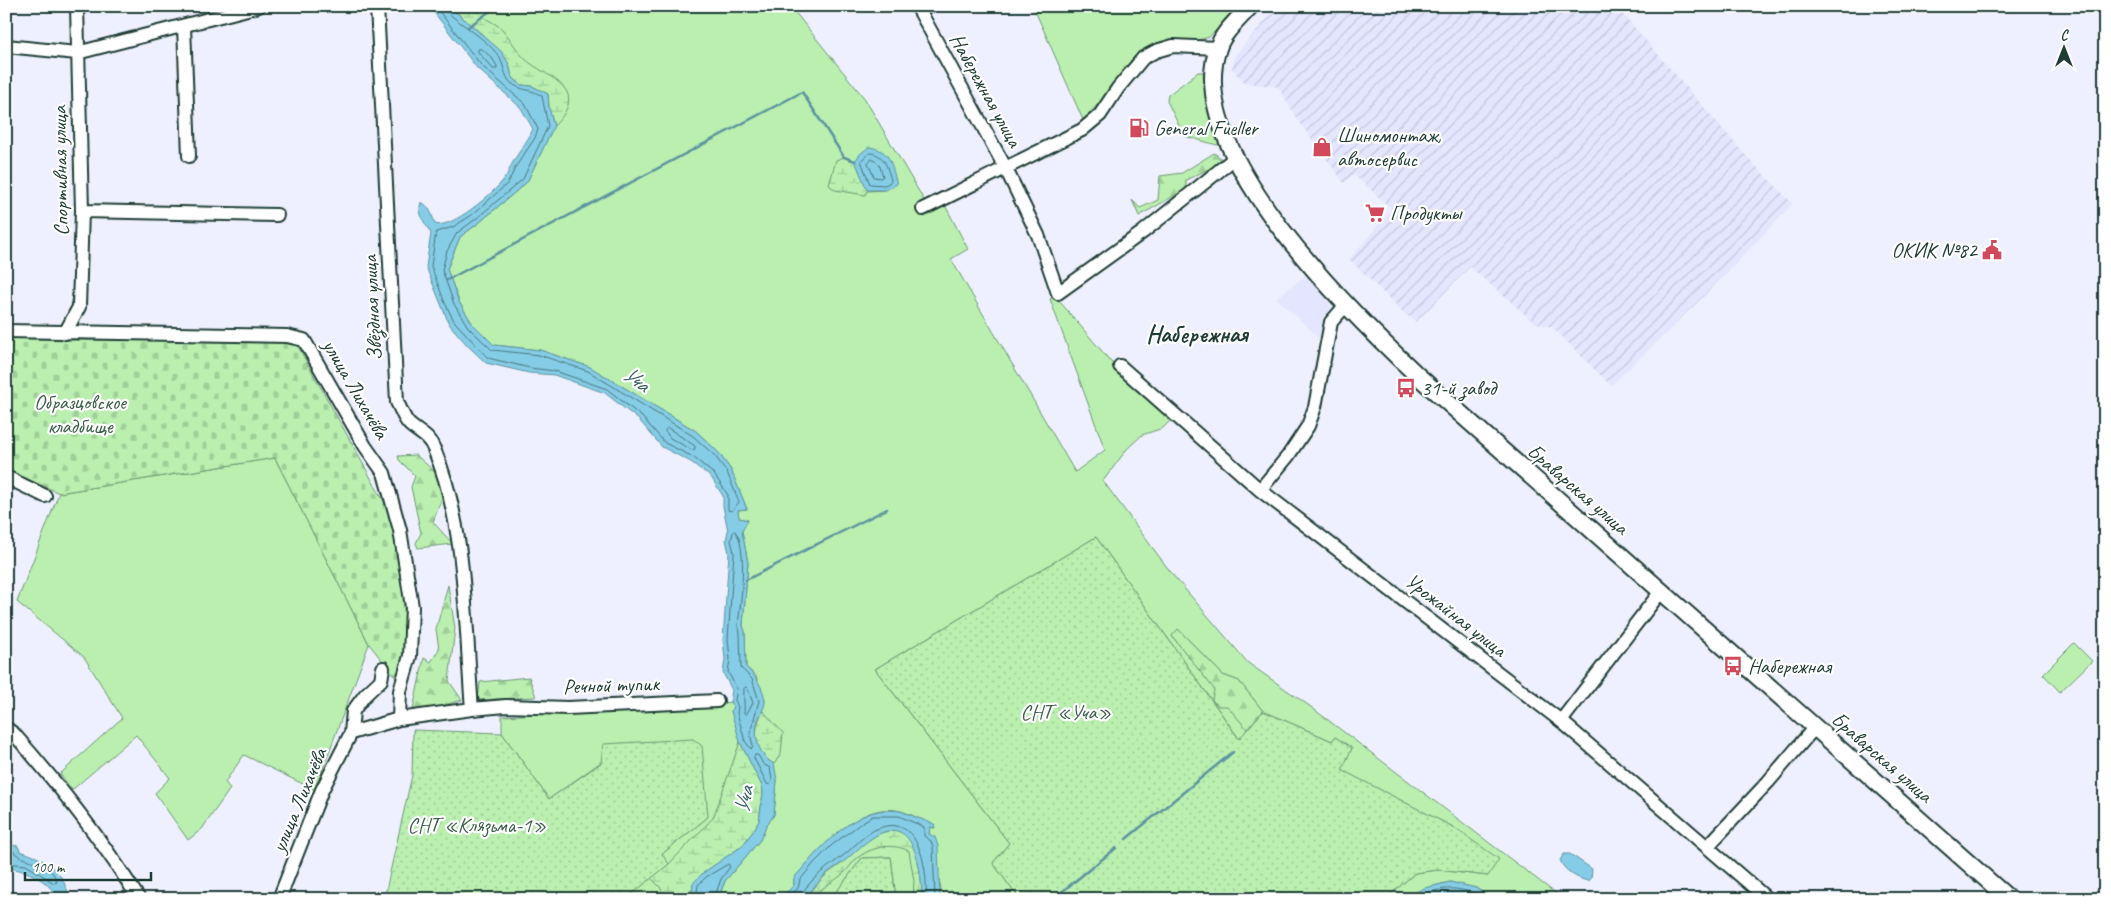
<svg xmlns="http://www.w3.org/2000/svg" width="2111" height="905" viewBox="0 0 2111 905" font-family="Caveat,sans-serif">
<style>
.built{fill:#e4e6ff}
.industrial{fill:url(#industrial-furrows)}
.grass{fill:#baefb0;stroke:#6c9672}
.forest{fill:url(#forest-firs);stroke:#6c9672}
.wetland{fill:url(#wetland-marsh);stroke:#6c9672}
.cemetery{fill:url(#cemetery-stones);stroke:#6c9672}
.garden{fill:url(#garden-dots);stroke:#6c9672}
.water{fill:#85cce6;stroke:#5c939f}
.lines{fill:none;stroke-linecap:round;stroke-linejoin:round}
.shore{stroke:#48767b;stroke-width:1}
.stream{stroke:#5c939f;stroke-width:2.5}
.minor-casing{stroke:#1f3d34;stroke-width:16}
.major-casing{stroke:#1f3d34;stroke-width:20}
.minor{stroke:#fff;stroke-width:12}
.major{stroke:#fff;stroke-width:16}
.labels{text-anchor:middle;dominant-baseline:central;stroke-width:4.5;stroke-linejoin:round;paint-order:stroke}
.street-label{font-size:21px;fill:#1f3d34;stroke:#fff}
.poi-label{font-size:21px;fill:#1f3d34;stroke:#fff;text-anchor:start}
.park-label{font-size:21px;fill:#3e614d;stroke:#fff}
.water-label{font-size:22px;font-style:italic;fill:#386160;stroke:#fff}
.quarter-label{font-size:24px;font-weight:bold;fill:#1f3d34;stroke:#fff}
</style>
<defs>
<pattern id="industrial-furrows" width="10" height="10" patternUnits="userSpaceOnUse" patternTransform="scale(1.25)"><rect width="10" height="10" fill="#e4e6ff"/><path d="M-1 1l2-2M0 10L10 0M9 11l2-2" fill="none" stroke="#c3c6db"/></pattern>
<pattern id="forest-firs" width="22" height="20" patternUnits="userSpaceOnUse" patternTransform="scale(1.25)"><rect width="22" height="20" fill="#baefb0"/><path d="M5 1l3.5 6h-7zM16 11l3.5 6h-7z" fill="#9fce98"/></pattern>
<pattern id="wetland-marsh" width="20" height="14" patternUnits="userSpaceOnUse" patternTransform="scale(1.25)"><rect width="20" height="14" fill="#baefb0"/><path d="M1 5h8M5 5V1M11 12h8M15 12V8" fill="none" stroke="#9fce98"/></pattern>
<pattern id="cemetery-stones" width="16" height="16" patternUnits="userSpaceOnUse" patternTransform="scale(1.25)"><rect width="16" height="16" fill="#baefb0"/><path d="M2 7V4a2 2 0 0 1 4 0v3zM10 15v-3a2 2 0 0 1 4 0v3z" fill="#9fce98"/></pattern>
<pattern id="garden-dots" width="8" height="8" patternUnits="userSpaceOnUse" patternTransform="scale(1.25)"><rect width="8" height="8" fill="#baefb0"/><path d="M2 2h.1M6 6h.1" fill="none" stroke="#9fce98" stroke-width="1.8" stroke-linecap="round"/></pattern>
</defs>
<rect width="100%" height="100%" fill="#eff0ff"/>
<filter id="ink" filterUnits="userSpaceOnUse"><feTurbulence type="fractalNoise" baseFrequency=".02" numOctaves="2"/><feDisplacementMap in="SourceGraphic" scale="10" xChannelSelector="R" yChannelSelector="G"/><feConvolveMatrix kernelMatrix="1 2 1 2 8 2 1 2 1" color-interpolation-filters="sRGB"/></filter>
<g filter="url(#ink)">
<path class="built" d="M1306 275 1335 310 1325 322 1322 341 1276 298Z"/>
<path class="industrial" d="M1279 6H1616L1749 159 1793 204 1700 300 1611 386 1552 327 1535 323 1470 267 1416 322 1404 313 1349 259 1392 209 1353 174 1344 183 1297 119 1278 87 1245 83 1232 69 1235 55Z"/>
<path class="grass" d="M449 6H790L865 99 931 212 945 205 968 249 951 259 1075 472 1105 450 1050 299 1055 296 1117 369 1173 418 1163 428 1142 435 1127 449 1103 481 1172 574 1248 663 1311 707 1563 899H1493L1476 888 1450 882 1425 888 1401 899H1385L1415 873 1438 870 1488 876 1453 827 1341 770 1352 748 1335 737 1332 741 1263 711 1239 681 1223 675 1179 630 1172 636 1247 729 1240 740 1096 537 875 669 1009 843 993 863 1019 899H940L941 890 929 835 930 827 934 828V824C922 821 912 814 901 811 859 800 819 850 794 878V885L780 899H718L725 881 760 840 766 826 774 815 777 780 755 734 765 701 756 676 746 667 745 632 743 625 748 563 742 531 748 520 739 518 738 510 747 509 731 470 718 452 696 431 590 367 540 350 494 345 472 323 459 302 447 269 460 237 480 222 527 182 547 140Z
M1033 6H1240L1209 37 1195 41 1154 45 1132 59 1105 97 1083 120Z
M1198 72H1203L1206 105 1222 143 1217 145 1184 136 1167 101 1168 95Z
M275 458 369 644 315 790 244 755 225 782 230 789 202 829 188 840 155 793 170 778 136 735 72 790 60 774 122 718 84 657 17 602 59 493Z
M2074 643 2092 661 2060 692 2043 674Z
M730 702 734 707 731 711 741 742 762 786 693 883 691 899H626L668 864 662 854 708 817 601 762 549 799 502 733V716L709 705Z
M907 836 922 899H896L891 857 862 858 831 899H804L858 847Z"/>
<path class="forest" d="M1214 153 1222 159 1221 163 1186 180V189L1139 216 1132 200 1140 208 1158 200 1160 176 1182 173Z
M416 455 435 472 443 495 433 522 453 544 418 548 416 543 421 533 411 487 415 476 399 460 398 456Z
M448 585 455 628 449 681 462 700 420 712 413 709 424 658 431 662 439 649 436 629Z
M1178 629 1223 675 1239 681 1263 711 1247 729 1227 706H1218L1212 700 1214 689 1172 636Z
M529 677 536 697 478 700 480 682Z"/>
<path class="wetland" d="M449 6H473C482 20 494 21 503 30 511 39 516 50 524 58 547 79 592 87 554 126L549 108 548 94 532 86 521 85 512 77 509 64 483 35Z
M844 157 861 162 886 190 867 191 865 195 835 190 829 185 836 160Z
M763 711 783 733 781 754 774 764C754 753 752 730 763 711Z
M740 742 762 786 763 793 759 821 754 830 742 846 703 873 693 883 691 899H666L660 887 651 878 669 864 713 818Z
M895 830C899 832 904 833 907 835 919 846 922 883 922 899H913L914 881 909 851C891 842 870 847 855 860 850 866 845 873 839 877 829 885 820 888 812 899H804L827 874 845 861 858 847 880 833Z"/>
<path class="cemetery" d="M6 338 72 340 295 341 403 536 409 629 399 682 369 644 275 458 59 493 6 469Z"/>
<path class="garden" d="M1096 537 1239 739 1263 711 1332 741 1335 737 1352 748 1342 770 1453 827 1499 859 1488 876 1438 870 1415 873 1385 899H1019L993 863 1009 843 875 669Z
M413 730 502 733 549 799 601 763 603 744 693 739 702 746 708 817 662 854 669 864 626 899H384L412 775Z
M891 857 896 899H831L862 858Z"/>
<path class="water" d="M429 6H449L501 51 509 64 512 77 521 85 532 86 548 94 549 108 554 126 527 182 480 222 460 237 447 269 459 302 472 323 494 345 540 350 590 367 696 431 718 452 731 470 747 509 738 510 739 518 748 520 742 531 748 563 743 625 745 632 746 667C755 675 764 689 765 701 765 708 760 714 758 720 753 736 759 756 774 764L777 780 774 815 766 826 760 840 725 881 718 899H691L693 883 703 873 742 846 754 830 759 821 763 793 762 786 740 742 731 711 734 707 730 702 732 690 723 673 725 659 723 640 729 553 726 540 728 531 723 506V496L711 477 691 462 662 447 639 420 605 393 554 375 529 373 486 363 468 346 449 324 426 267 431 233C425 224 417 213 421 202 430 206 432 215 435 224 451 230 495 192 504 179 508 174 510 167 513 162 519 151 528 141 533 129L521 108 477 68Z
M869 147C892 150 891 165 897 184L886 190H867L855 161 860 154Z
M886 810 900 811 934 824 935 828 930 827 929 834 935 837 938 846 940 899H922C922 875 916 815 879 834 866 841 857 850 846 860 840 865 833 868 827 873 819 880 812 890 804 899H780L794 885V878C818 851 848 813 886 810Z
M11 845 18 846 20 851C48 860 62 869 70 899H59C46 879 29 870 6 868V847Z
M1564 854H1570L1592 869 1591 879 1588 881C1577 879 1563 870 1560 860Z
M1450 882 1476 888 1493 899H1401L1425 888Z"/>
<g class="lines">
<path class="shore" d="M435 6 481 65 525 104 538 129 535 138 516 166 508 183 472 215 453 227 436 232 431 266 445 303 454 321 488 358 530 368 555 371 607 389 642 417 665 443 693 457 714 474 728 495V510L732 511 739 502 727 472 715 456 693 436 588 371 539 355 492 350 468 327 454 304 442 270 447 251 457 233 477 218 523 179 548 126 542 96C532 89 521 91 511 83 504 77 504 63 498 55 485 38 463 26 447 12L445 6
M479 49H482L492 58 497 66V69H493L478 52Z
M870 153C885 154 887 167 891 180L889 183 885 185 870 184 861 161Z
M872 159 879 164 883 176 881 178 874 177 868 163Z
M668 428 695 446V449L692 450 670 438 665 431Z
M735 531C748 545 741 605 738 624L740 633 741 668 752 679 759 701 750 733 753 746 751 749 745 741 737 713 738 707 735 700 737 689 728 672 730 659 728 639 734 553 731 540 733 533Z
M746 687 748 689 753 703 746 715 744 713C745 705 743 698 744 689Z
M755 755H758L763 764 770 768 772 780 770 785 767 784 754 758Z
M6 851H13C23 863 51 860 57 882L54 883 26 865 6 863
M696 899 698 885 706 877 728 864 730 867 721 879 714 899
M787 899 798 888 800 880 815 862 832 845 864 821 873 816H899L924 827V836L931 841 933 847 935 899
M801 899C802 885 829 866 840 858 853 849 863 834 879 828 920 813 928 870 926 899
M1411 899C1437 888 1458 883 1484 899"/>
<path class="stream" d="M468 27 497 6
M447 280 802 92 844 157 855 161
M746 580 887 509
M1126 839 1233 752
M1053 899 1116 848"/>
<defs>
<path id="minor" d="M377 6 397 402C401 409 404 420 410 425 419 433 429 436 434 449 467 526 465 625 472 709
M917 6 1005 167 1038 235 1058 293 1143 232 1236 157
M184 26 189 156
M6 46 77 53 259 6
M923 209 1082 130 1100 115 1118 88 1143 58 1156 51 1173 46 1218 48
M82 211 277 215
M6 331 287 336 304 340 365 446 384 473 400 530 412 607 410 656 400 691 399 719
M65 333 79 307 82 211 77 6
M1120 366 1260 490 1561 721 1764 896V899
M6 477 45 496
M1260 490 1288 456 1308 426 1315 407 1331 322 1346 305
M1561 721 1662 590
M6 728 14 734C60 786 102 840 139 899
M351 733 399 719 472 709 506 706 568 708 717 701
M1708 846 1768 782 1815 727
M279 899 322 790 351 733 353 711 365 695 381 680 383 668"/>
<path id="major" d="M1250 6C1239 19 1223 32 1218 48 1182 150 1351 313 1418 376L2009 899"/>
</defs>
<use href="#minor" class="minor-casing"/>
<use href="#major" class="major-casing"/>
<use href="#minor" class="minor"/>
<use href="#major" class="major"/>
</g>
</g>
<defs>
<symbol id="fuel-bare" viewBox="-9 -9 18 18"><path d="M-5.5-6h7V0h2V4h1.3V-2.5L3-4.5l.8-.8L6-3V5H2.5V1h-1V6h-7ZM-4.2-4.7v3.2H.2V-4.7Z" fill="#d1495b" stroke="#fff" stroke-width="2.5" paint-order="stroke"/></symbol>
<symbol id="shop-bare" viewBox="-9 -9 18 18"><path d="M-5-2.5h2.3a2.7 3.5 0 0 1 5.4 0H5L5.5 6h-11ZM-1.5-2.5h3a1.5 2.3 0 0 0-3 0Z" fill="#d1495b" stroke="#fff" stroke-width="2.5" paint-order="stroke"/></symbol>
<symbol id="supermarket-bare" viewBox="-9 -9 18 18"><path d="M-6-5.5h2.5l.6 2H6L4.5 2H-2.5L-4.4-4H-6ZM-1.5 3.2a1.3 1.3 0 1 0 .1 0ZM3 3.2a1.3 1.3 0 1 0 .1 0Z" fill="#d1495b" stroke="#fff" stroke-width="2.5" paint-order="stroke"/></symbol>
<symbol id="civic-bare" viewBox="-9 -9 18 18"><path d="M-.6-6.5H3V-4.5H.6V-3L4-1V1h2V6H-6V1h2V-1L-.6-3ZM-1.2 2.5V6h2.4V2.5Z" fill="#d1495b" stroke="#fff" stroke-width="2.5" paint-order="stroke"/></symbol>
<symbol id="bus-bare" viewBox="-9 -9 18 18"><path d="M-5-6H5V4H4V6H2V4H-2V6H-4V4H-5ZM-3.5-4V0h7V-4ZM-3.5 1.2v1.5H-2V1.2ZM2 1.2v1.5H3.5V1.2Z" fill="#d1495b" stroke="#fff" stroke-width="2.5" paint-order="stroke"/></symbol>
</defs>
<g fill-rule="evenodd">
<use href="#fuel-bare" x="1125" y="114" width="28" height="28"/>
<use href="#shop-bare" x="1308" y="133" width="28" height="28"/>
<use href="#supermarket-bare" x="1361" y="199" width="28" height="28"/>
<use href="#civic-bare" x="1978" y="236" width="28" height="28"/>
<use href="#bus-bare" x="1392" y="374" width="28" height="28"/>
<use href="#bus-bare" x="1719" y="652" width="28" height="28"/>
</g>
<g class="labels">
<g class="street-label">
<text transform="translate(986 90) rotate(61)">Набережная улица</text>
<text transform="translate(60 171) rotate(-91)">Спортивная улица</text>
<text transform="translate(372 308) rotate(-93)">Звёздная улица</text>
<text transform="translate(356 389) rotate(60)">улица Лихачёва</text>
<text transform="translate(1578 489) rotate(41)">Браварская улица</text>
<text transform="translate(1456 615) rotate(38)">Урожайная улица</text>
<text transform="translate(611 685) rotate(-2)">Речной тупик</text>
<text transform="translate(1882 757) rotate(41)">Браварская улица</text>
<text transform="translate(299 800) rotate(-67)">улица Лихачёва</text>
</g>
<g class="poi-label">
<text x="1154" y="128">General Fueller</text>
<text x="1337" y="135">Шиномонтаж,<tspan x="1337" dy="24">автосервис</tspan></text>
<text x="1390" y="213">Продукты</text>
<text x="1977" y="250" text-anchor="end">ОКИК №82</text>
<text x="1421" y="388">31-й завод</text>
<text x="1748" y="666">Набережная</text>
</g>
<g class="park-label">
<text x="80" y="402">Образцовское<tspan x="80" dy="24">кладбище</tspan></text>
<text x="1066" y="712">СНТ «Уча»</text>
<text x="477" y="825">СНТ «Клязьма-1»</text>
</g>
<g class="water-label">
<text transform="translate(636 379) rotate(36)">Уча</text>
<text transform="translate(744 800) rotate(-79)">Уча</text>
</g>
<g class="quarter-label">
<text x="1197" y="334">Набережная</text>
</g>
</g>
<rect width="2111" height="905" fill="none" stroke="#fff" stroke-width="25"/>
<rect x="12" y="12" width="2086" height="880" fill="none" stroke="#1f3d34" stroke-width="2" filter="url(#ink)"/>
<g transform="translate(2064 48)" stroke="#ffffff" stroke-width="4" paint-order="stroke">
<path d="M0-4L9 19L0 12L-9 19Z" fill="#1f3d34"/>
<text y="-8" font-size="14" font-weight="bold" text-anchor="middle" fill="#1f3d34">С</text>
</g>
<path d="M25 872v8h126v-8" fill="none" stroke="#1f3d34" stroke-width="2.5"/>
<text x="32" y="872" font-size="15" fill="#1f3d34" stroke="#ffffff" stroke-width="4" paint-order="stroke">100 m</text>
</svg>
